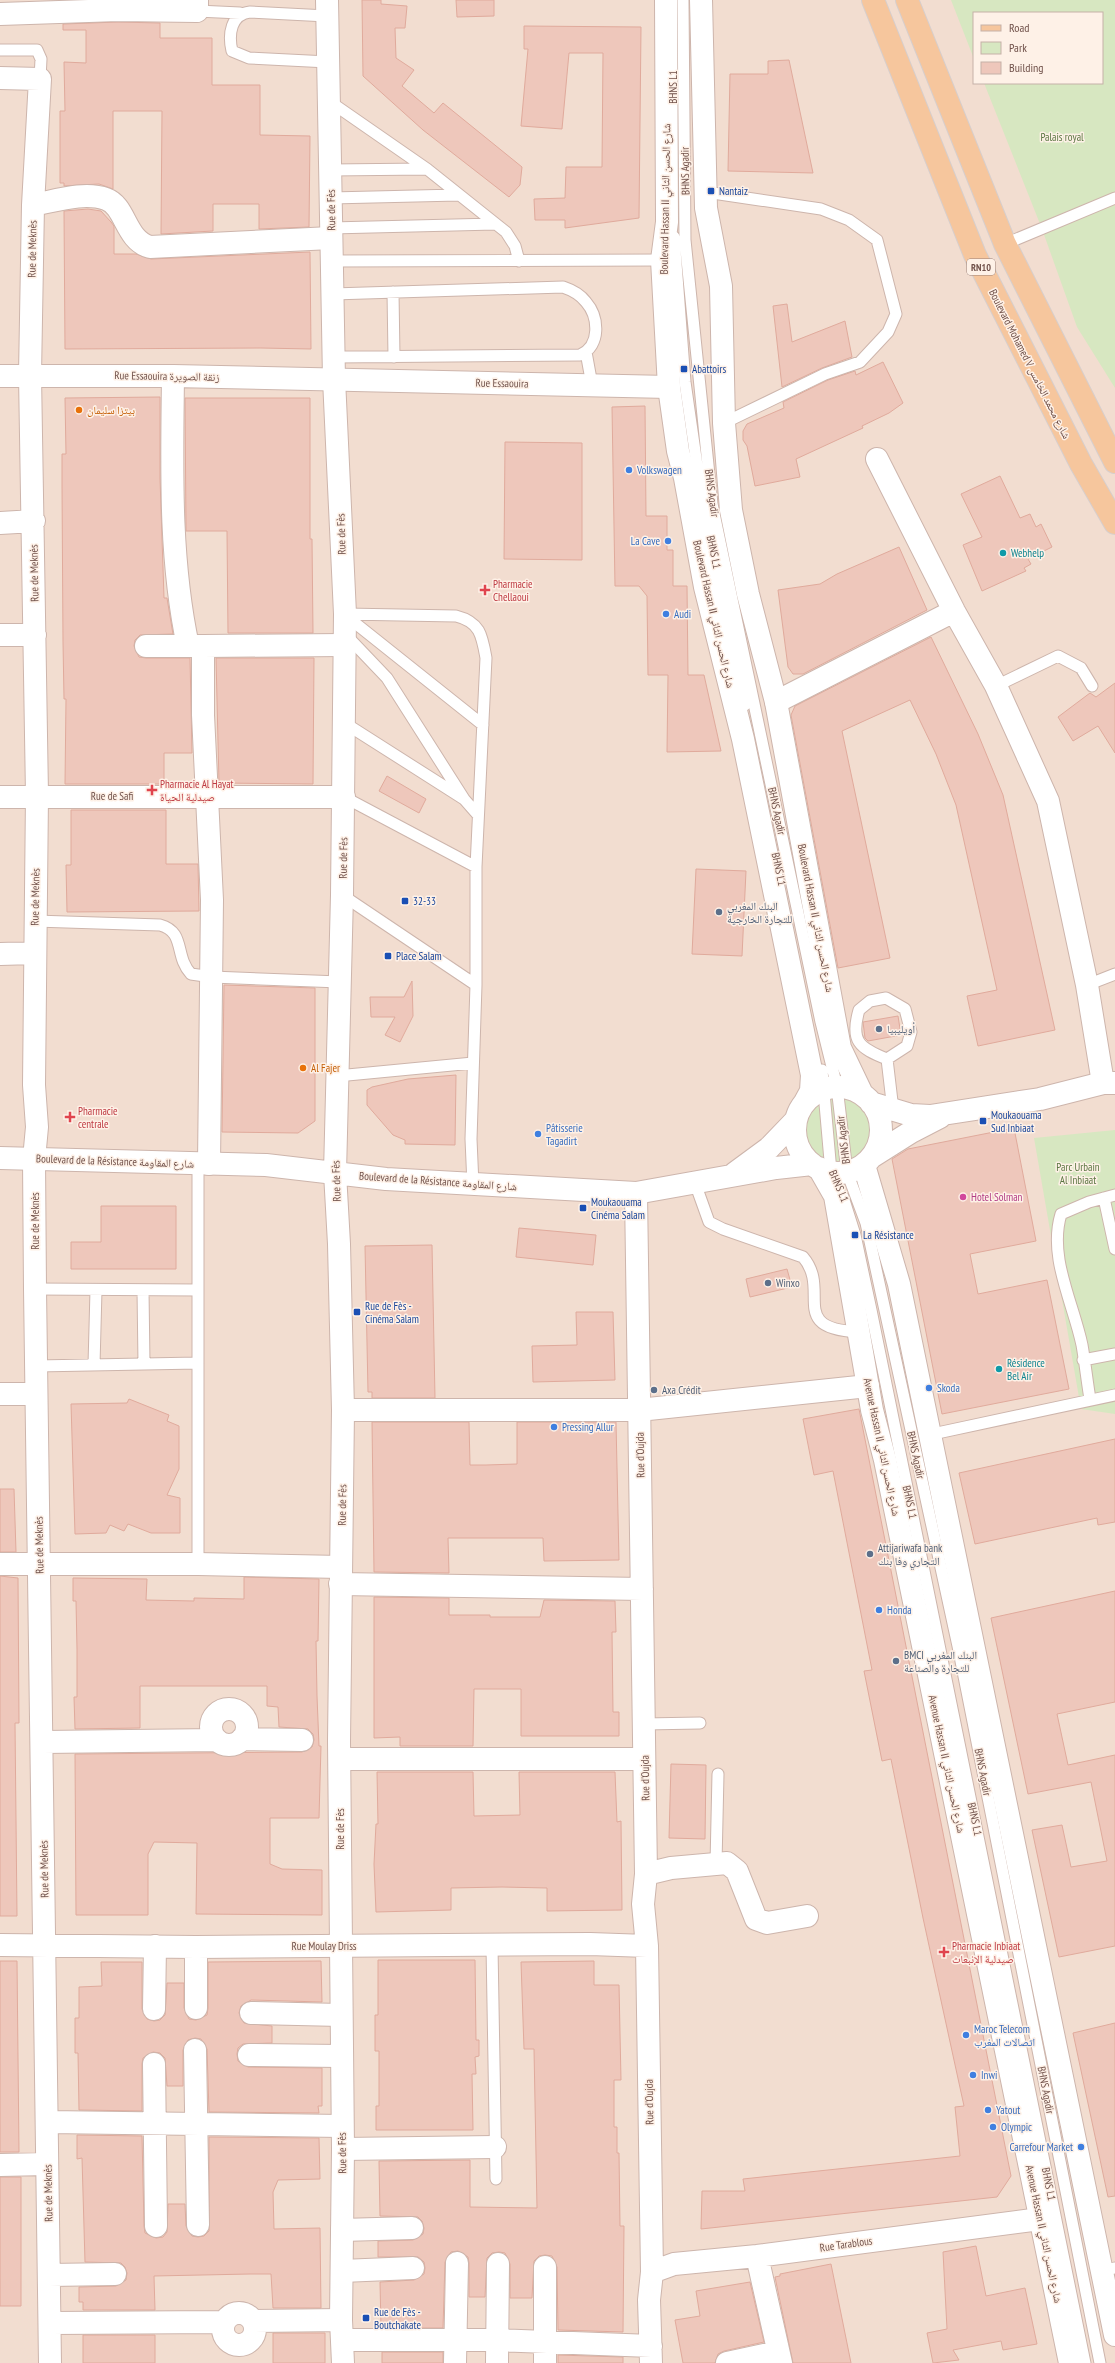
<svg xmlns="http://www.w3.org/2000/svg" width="1115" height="2363" viewBox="0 0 1115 2363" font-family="'PT Sans Narrow','Noto Naskh Arabic',sans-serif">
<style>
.residential{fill:#f2ddd0;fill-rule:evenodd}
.green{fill:#d7e7c1}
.building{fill:#eec7bb;stroke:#e0aa9c}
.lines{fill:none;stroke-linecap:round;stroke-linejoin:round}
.service-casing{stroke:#cdb5ac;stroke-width:13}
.minor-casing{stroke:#cdb5ac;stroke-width:24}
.tertiary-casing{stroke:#cdb5ac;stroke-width:24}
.primary-casing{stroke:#d7cecc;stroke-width:24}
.service{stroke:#fff;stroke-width:11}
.minor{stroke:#fff;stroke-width:22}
.tertiary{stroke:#fff;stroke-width:22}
.primary{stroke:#f6c69d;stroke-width:22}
.transit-dot{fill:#1a4fb4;stroke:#fef1e7;stroke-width:1.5}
.food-dot{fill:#e8710a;stroke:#fef1e7;stroke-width:1.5}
.shop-dot{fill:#3f7fe0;stroke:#fef1e7;stroke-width:1.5}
.culture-dot{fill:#0f9aa8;stroke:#fef1e7;stroke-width:1.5}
.health-dot{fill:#e0444e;stroke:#fef1e7;stroke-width:1.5}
.service-dot{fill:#5c6f8a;stroke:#fef1e7;stroke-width:1.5}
.hotel-dot{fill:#d1479c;stroke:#fef1e7;stroke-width:1.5}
.labels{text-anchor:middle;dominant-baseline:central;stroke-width:3;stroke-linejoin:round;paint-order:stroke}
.shield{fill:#fef1e7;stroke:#9b8179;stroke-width:1}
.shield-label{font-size:10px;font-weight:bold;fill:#70514a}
.street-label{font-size:11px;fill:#70514a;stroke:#fef1e7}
.park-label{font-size:11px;fill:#5b7642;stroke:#fef1e7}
.transit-label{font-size:11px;fill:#164399;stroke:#fef1e7;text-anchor:start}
.food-label{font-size:11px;fill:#c56008;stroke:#fef1e7;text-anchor:start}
.shop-label{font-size:11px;fill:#366cbe;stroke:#fef1e7;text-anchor:start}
.culture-label{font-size:11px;fill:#0d838f;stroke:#fef1e7;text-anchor:start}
.health-label{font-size:11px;fill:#be3a42;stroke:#fef1e7;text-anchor:start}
.service-label{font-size:11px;fill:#4e5e75;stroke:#fef1e7;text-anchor:start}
.hotel-label{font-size:11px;fill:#b23c85;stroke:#fef1e7;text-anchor:start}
</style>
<rect width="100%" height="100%" fill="#fbede2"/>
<path class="residential" d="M0 0H1115V2363H0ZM974 13H1102V83H974Z"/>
<path class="green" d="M951 0H1115V388L1077 327 1042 229 984 83H1102V13H974V59Z
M804 1130a34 34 0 1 1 68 0a34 34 0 1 1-68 0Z
M1115 1130V1414L1081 1409 1034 1138Z"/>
<path class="building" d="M362 0H381V4L407 6 405 28H395L396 58 414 70 402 86 434 113 443 103 522 167 520 185 509 197 423 130 363 76Z
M456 0H494V16L457 17Z
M118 22 160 23V38H212V85H260V135L310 136 309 227 259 229V204H213V231L161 234 162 111H113V189L99 184 64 186V183H60V111H65L64 62 86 63V30H63V24Z
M524 26 641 27 639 218 565 228V220H535L534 199 565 198 566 167H602L603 53H569L562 129 521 126 528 49H524Z
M789 60 813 173 728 171 730 74H768V61Z
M88 209 101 211 111 222 114 226V254H136L151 259 310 252 311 349 261 348 65 349 64 211Z
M787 304 792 342 845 321 852 357 822 368 782 387 773 306Z
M883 362 903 403 889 413 862 426 863 428 796 459 800 477 755 486 747 446 743 440V431L747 424 784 408 783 402 828 380 855 371 856 375Z
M160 397V478L164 598H167L173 634 140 635 135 640 134 646 139 657 146 658H190L192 753H164V784H65L66 699H64L63 642 62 484V454H66L65 398Z
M185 398H310V539H312L313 633H228L227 531H186Z
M645 406 646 516H667V550H673V586H687L688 675H704L721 751 667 752 668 675H648L647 596 639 586H615L612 407Z
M505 442 582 443V560L504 559Z
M1000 476 1020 518 1030 514 1036 527 1041 524 1052 547 1028 559 1031 564 1024 568 1026 571 982 591 963 545 982 537 961 494Z
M899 547 927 610 803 674H793L788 667 778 590 820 584 837 574Z
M931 637 978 734 1003 795 1055 1030 978 1046 967 996 997 990 956 805 936 754 910 700 842 731 890 958 838 968 791 715 795 706Z
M216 658H314L313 784 219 783Z
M1115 683V753L1098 726 1073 741 1058 717 1090 693 1096 697Z
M387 776 426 799 419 813 379 791Z
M71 810H166V864H198L199 911 67 912 66 865H71Z
M696 869 746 871 742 956 692 954Z
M412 981 413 1016 400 1042 385 1035 395 1017H371L370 997H404Z
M224 985 315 988V1121L298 1133 222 1132Z
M898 1016 901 1035 868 1041 865 1038 863 1022Z
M456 1075 455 1145 405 1144V1140L393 1135 367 1105V1090L372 1087 408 1079Z
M1014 1128 1036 1241 970 1254 978 1294 1047 1280 1069 1389 942 1414 892 1159 908 1149Z
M101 1206H176V1269H71V1242H101Z
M519 1228 596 1235 593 1265 516 1257Z
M432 1245 435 1398H372V1392H368L365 1246Z
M787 1269 792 1287 750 1297 746 1279Z
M576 1312H613L615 1380 533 1382 532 1346 577 1345Z
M129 1399 169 1415 167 1421 179 1426V1469L167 1495 180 1498V1533H151L128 1524 124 1531 110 1525 106 1533 75 1534 71 1404 127 1403Z
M859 1409 1011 2176 997 2197 701 2229 702 2191H745L743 2179 960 2156 955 2107 964 2106 923 1918 891 1759 882 1761 864 1671 872 1670 833 1471 814 1475 803 1419Z
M372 1422H469L470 1465H486L517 1464V1422H616L619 1560 544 1561 543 1538H448L449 1573 374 1572Z
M1115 1439V1522L1098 1525 1097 1518 975 1544 959 1473Z
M0 1489H14L16 1552H0Z
M0 1576 18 1578 19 1723H15L17 1916H0Z
M244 1577 319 1579 318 1641H316L317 1696 319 1746H321L319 1818H270V1864L282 1869 322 1870V1915L196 1914 197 1843 154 1842 148 1854V1915H76L75 1754 302 1752 312 1747 314 1740 313 1734 308 1729 279 1727 278 1707 267 1706V1686H140V1728L75 1729 74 1697H77V1649L76 1601H73V1578L147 1579 146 1600 194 1601V1598L244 1599Z
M1115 1591V1702L1057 1714 1068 1765 1115 1755V1946L1059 1957 1032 1830 1062 1825 1071 1867 1107 1861 1091 1782 1028 1794 991 1618Z
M374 1597 449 1598V1615H490V1617H540L544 1600 615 1601 616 1632H612L613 1712H619V1736H521V1689H474L473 1746H400V1737L374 1738Z
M671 1764 706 1765 705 1839 669 1838Z
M377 1772H473L474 1816 520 1815 519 1772H615L617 1822 621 1821 622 1910 547 1911V1888L502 1887 451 1888V1910L376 1912 374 1864 376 1824H378Z
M378 1960H475L476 2040H479V2056L475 2057 476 2074H472L473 2130H376V2106H379V2051H375V2015H378Z
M0 1961H17L19 2152H0Z
M321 1961 322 2002 251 2000 241 2006 239 2013 244 2023 272 2026V2043L243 2044 238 2048 237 2054 238 2061 248 2067 322 2068V2106H318L319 2113 209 2112 207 2049 201 2039 195 2038 188 2040 183 2050V2086H167L165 2058 160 2053 153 2052 143 2058 142 2064V2111L79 2110 78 2053H75V2018H79V1987L102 1986 101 1962H142V2009L147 2019 154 2021 160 2020 165 2015 167 1983H184V2008L189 2019 196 2020 207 2015 208 2008V1962Z
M594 1961V1985H619L621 2080H614V2127H617V2153H619L620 2226H624L623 2332 558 2330 557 2267 552 2256 545 2255 539 2256 534 2261 532 2298H510V2264L505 2253 499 2252 492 2253 487 2258 485 2297H469V2263L468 2257 458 2251 451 2252 445 2262 443 2328H381L380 2282 414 2280 424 2274 425 2268 424 2262 418 2257H378V2241L413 2240 423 2234 424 2228 422 2221 418 2217 380 2216 379 2161 470 2160V2207L537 2208 534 2049H524L521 1962Z
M1115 2023V2196L1108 2197 1073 2033Z
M77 2135 142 2136 144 2226 145 2233 156 2238 163 2237 167 2232 168 2204H185L186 2226 192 2236 198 2237 204 2236 209 2231V2137L319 2138 320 2179 278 2180 273 2192 274 2229 320 2228 321 2308H273L271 2274H250L154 2276 155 2310H83V2302H79V2287L116 2286 126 2280 127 2273 125 2267 121 2263 85 2262 82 2158 77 2159Z
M0 2177H21V2306H0Z
M976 2246 986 2296 1025 2288 1037 2344 1003 2350 1001 2341 953 2350 959 2360 933 2363 927 2333 947 2329 943 2252Z
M831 2264 851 2363H793L775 2277 780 2276V2274Z
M750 2282 764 2342 724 2351 718 2354 715 2363H683L675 2320 700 2316 696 2291Z
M273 2333H325V2363H273Z
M83 2335H155V2363H83Z
M382 2352H443V2363H382Z
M558 2355 623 2357V2363H558Z"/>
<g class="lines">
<defs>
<path id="service" d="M683 0 685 240 712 504 821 1022 837 1087 847 1172 866 1223 958 1646 1100 2363
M197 11 240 13
M327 16 250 12C231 14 228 34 232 51L249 58 328 62
M0 50H37L41 59 40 79
M329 101 427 169 506 232 515 246 519 261
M330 170 427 169
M706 192 821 209 849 220 877 240 896 314 888 332 860 362 825 374 724 423
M331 198 458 195
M331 228 495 224
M674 237 685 382 699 479 745 705
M1005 244 1115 198
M332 261 662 260
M393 292 394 357
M333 294 563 287C572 290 580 294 586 302 599 317 601 346 580 355L334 357
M586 352 592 385
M345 614 456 616C480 622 482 635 486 658L476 867V985L471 1139 473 1185
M345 615 483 725
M346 635 387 678 464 799
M996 686 1058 656 1081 668 1092 686
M343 722 464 799 478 815
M344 797 476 867
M342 895 476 985
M35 921 160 925C186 932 174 956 191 974L212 977 340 982
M1087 985 1115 974
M886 998 905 1009 911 1032 907 1046 887 1059C859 1048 850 1041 859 1010L870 1001Z
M887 1059 893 1110
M822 1070 831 1172 835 1180
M337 1076 473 1063
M198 1163V1564
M695 1183 709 1222 723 1229 803 1257C832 1291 786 1329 859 1332
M843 1197 855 1235 871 1310 1085 2363
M1104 1198 1115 1249
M35 1289 198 1290
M143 1290 144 1364
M1083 1360 1115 1354
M94 1365 96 1290
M36 1366 198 1363
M1090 1399C1087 1381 1085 1362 1082 1345 1073 1302 1048 1257 1061 1214L1089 1202 1115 1195
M928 1435 1115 1395
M644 1724 700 1723
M716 1864 718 1774
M492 1946 496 2179
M1101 2271 1115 2268"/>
<path id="minor" d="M0 14 118 10 197 11V0
M0 78 40 79 33 205 30 375 37 795 34 1085 37 1127 34 1159 35 1289 50 2363
M33 205C55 201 84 191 106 199 126 206 125 240 150 247L331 238
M0 376H173L669 387
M173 376C172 466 169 557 188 646
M877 459 954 611 996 686 1048 801 1087 985 1103 1083
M0 523 34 521
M0 635H35
M146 646H202
M776 702 954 611
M0 797H344
M0 954 34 953
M209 1164 212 900 203 715V646L344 645
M636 1193 646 1874 643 1904 647 1946 652 2272 649 2300 651 2363
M0 1394H36
M343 1410H639L868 1386
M0 1564H198L341 1567
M340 1584 642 1589
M211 1727a18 18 0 1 1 36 0a18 18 0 1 1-36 0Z
M242 1739 302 1740
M43 1742 217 1740
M340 1759H644
M646 1874 671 1868 727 1863 737 1871 756 1919 767 1923 807 1916
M0 1945 196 1947 590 1944 647 1946
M196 1947V2008
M154 2009 155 1946
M251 2013 341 2015
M195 2050 198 2225
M249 2055 341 2056
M154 2064 156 2226
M48 2122 342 2126
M343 2149 495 2147
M0 2165 47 2164
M342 2230 412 2228
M757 2256 781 2363
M545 2267V2363
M342 2271 413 2268
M652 2272 674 2264 757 2256 1040 2219
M49 2275 115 2274
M223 2329a16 16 0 1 1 32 0a16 16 0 1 1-32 0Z
M253 2321 341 2320
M50 2323 224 2322
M343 2340H496L651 2346
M455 2363 457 2263
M497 2363 498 2264
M727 2363 778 2352"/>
<path id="tertiary" d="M327 0 334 379 345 614 342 895 335 1173 339 1244 343 1410 339 1741 343 2149 341 2320 343 2363
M666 0 667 222 662 260 669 387 678 451 685 478 705 587 743 739 812 1075 811 1091 805 1102
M701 0 706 208 721 286 724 423 731 510 748 594 776 702 840 1048 862 1094
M795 1130a43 43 0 1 1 86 0a43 43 0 1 1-86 0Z
M871 1103 911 1115 930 1116 1040 1099 1103 1083H1115
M873 1156 911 1132 940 1117
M0 1158 266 1165 386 1179 636 1193 776 1168 812 1164
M864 1165 899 1284 1115 2335
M819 1168 835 1196 872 1410 885 1460 1070 2363
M735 1173 769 1148 796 1120"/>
<path id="primary" d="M873 0 975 255 1081 464 1115 523
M907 0 1005 244 1115 462"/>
</defs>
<use href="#service" class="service-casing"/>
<use href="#minor" class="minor-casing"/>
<use href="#tertiary" class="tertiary-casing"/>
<use href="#primary" class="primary-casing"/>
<use href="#service" class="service"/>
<use href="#minor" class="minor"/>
<use href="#tertiary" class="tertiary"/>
<use href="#primary" class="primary"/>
</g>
<g class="transit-dot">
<rect x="707" y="187" width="8" height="8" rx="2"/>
<rect x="680" y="365" width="8" height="8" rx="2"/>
<rect x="401" y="897" width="8" height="8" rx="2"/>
<rect x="384" y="952" width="8" height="8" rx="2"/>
<rect x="979" y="1117" width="8" height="8" rx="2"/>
<rect x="579" y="1204" width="8" height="8" rx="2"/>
<rect x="851" y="1231" width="8" height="8" rx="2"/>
<rect x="353" y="1308" width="8" height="8" rx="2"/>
<rect x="362" y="2314" width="8" height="8" rx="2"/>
</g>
<g class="food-dot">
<circle cx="79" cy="410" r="4"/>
<circle cx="303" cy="1068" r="4"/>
</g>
<g class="shop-dot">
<circle cx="629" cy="470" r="4"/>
<circle cx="668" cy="541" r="4"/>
<circle cx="666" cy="614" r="4"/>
<circle cx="538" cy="1134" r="4"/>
<circle cx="929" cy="1388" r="4"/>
<circle cx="554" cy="1427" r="4"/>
<circle cx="879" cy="1610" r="4"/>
<circle cx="966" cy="2035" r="4"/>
<circle cx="973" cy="2075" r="4"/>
<circle cx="988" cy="2110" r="4"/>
<circle cx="993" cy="2127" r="4"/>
<circle cx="1081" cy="2147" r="4"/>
</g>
<g class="culture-dot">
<circle cx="1003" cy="553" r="4"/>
<circle cx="999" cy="1369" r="4"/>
</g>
<g class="health-dot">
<path d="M483 584h4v4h4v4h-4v4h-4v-4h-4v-4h4z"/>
<path d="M150 784h4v4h4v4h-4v4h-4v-4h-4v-4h4z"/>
<path d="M68 1111h4v4h4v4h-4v4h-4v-4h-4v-4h4z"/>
<path d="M942 1946h4v4h4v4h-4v4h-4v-4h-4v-4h4z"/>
</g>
<g class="service-dot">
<circle cx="719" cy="912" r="4"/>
<circle cx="879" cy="1029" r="4"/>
<circle cx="768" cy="1283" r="4"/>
<circle cx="654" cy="1390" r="4"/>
<circle cx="870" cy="1554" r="4"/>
<circle cx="896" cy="1661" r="4"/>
</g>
<circle class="hotel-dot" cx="963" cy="1197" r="4"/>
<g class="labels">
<rect class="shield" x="967" y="259" width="28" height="16" rx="3"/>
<g class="shield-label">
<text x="981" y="267">RN10</text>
</g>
<g class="street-label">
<text transform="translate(673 87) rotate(-90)">BHNS L1</text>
<text transform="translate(685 171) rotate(-91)">BHNS Agadir</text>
<text transform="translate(665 199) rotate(-89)">Boulevard Hassan II شارع الحسن الثاني</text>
<text transform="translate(331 210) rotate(-91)">Rue de Fès</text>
<text transform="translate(32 249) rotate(-89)">Rue de Meknès</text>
<text transform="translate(1030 364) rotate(63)">Boulevard Mohamed V شارع محمد الخامس</text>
<text transform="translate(167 376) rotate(1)">Rue Essaouira زنقة الصويرة</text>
<text transform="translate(502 383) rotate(1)">Rue Essaouira</text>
<text transform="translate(712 493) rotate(82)">BHNS Agadir</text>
<text transform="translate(341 534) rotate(-92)">Rue de Fès</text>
<text transform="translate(714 552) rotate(78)">BHNS L1</text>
<text transform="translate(34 573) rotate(-91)">Rue de Meknès</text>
<text transform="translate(714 614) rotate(77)">Boulevard Hassan II شارع الحسن الثاني</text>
<text x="112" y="796">Rue de Safi</text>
<text transform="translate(777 811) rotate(78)">BHNS Agadir</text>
<text transform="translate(343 858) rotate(-89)">Rue de Fès</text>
<text transform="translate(779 869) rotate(78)">BHNS L1</text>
<text transform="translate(35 897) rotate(-89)">Rue de Meknès</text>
<text transform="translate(816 918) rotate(79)">Boulevard Hassan II شارع الحسن الثاني</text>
<text transform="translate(843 1140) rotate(-97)">BHNS Agadir</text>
<text transform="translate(115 1161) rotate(2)">Boulevard de la Résistance شارع المقاومة</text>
<text transform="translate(336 1181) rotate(-92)">Rue de Fès</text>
<text transform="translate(438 1181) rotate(4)">Boulevard de la Résistance شارع المقاومة</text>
<text transform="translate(839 1186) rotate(67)">BHNS L1</text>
<text transform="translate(35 1221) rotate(-90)">Rue de Meknès</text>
<text transform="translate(882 1447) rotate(78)">Avenue Hassan II شارع الحسن الثاني</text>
<text transform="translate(640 1455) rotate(-91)">Rue d'Oujda</text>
<text transform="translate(916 1455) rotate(78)">BHNS Agadir</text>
<text transform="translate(910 1502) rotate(78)">BHNS L1</text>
<text transform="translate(342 1505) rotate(-89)">Rue de Fès</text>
<text transform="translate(39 1545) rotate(-91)">Rue de Meknès</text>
<text transform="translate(947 1764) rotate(78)">Avenue Hassan II شارع الحسن الثاني</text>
<text transform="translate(983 1772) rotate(79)">BHNS Agadir</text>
<text transform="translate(645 1778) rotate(-91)">Rue d'Oujda</text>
<text transform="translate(975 1819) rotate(78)">BHNS L1</text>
<text transform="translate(340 1829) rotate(-90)">Rue de Fès</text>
<text transform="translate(44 1869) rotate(-91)">Rue de Meknès</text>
<text x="324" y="1946">Rue Moulay Driss</text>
<text transform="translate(1046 2090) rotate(79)">BHNS Agadir</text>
<text transform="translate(649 2102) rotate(-91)">Rue d'Oujda</text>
<text transform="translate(342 2153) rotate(-91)">Rue de Fès</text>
<text transform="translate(1049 2184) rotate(79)">BHNS L1</text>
<text transform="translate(48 2193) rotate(-91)">Rue de Meknès</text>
<text transform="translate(1044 2234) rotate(78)">Avenue Hassan II شارع الحسن الثاني</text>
<text transform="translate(846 2244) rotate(-8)">Rue Tarablous</text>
</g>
<g class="park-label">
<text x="1062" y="137">Palais royal</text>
<text x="1078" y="1167">Parc Urbain<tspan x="1078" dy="13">Al Inbiaat</tspan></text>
</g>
<g class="transit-label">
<text x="719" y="191">Nantaiz</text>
<text x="692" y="369">Abattoirs</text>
<text x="413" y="901">32-33</text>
<text x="396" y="956">Place Salam</text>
<text x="991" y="1115">Moukaouama<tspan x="991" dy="13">Sud Inbiaat</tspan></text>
<text x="591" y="1202">Moukaouama<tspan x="591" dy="13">Cinéma Salam</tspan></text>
<text x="863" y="1235">La Résistance</text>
<text x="365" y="1306">Rue de Fès -<tspan x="365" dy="13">Cinéma Salam</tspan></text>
<text x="374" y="2312">Rue de Fès -<tspan x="374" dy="13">Boutchakate</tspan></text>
</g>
<g class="food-label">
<text x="87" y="410">بيتزا سليمان</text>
<text x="311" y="1068">Al Fajer</text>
</g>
<g class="shop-label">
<text x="637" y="470">Volkswagen</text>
<text x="660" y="541" text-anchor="end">La Cave</text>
<text x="674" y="614">Audi</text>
<text x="546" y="1128">Pâtisserie<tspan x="546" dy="13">Tagadirt</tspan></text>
<text x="937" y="1388">Skoda</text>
<text x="562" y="1427">Pressing Allur</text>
<text x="887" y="1610">Honda</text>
<text x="974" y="2029">Maroc Telecom<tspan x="974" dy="13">اتصالات المغرب</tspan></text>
<text x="981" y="2075">Inwi</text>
<text x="996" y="2110">Yatout</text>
<text x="1001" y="2127">Olympic</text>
<text x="1073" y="2147" text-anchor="end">Carrefour Market</text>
</g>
<g class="culture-label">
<text x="1011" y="553">Webhelp</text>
<text x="1007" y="1363">Résidence<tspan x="1007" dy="13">Bel Air</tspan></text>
</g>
<g class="health-label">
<text x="493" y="584">Pharmacie<tspan x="493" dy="13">Chellaoui</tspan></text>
<text x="160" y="784">Pharmacie Al Hayat<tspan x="160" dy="13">صيدلية الحياة</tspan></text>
<text x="78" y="1111">Pharmacie<tspan x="78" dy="13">centrale</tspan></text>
<text x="952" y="1946">Pharmacie Inbiaat<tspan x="952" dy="13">صيدلية الإنبعاث</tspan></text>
</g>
<g class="service-label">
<text x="727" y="906">البنك المغربي<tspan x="727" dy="13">للتجارة الخارجية</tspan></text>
<text x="887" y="1029">أويليبيا</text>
<text x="776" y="1283">Winxo</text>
<text x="662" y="1390">Axa Crédit</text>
<text x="878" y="1548">Attijariwafa bank<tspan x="878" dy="13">التجاري وفا بنك</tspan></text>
<text x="904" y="1655">BMCI البنك المغربي<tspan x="904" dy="13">للتجارة والصناعة</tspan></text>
</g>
<g class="hotel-label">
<text x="971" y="1197">Hotel Solman</text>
</g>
</g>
<rect x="973" y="12" width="130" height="72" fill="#fef1e7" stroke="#c5b1a8"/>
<rect x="981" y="25" width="20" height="6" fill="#f6c69d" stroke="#c5b1a8"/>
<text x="1009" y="32" font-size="12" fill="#70514a">Road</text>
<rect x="981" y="42" width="20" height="12" fill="#d7e7c1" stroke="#c5b1a8"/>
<text x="1009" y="52" font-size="12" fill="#70514a">Park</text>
<rect x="981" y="62" width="20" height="12" fill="#eec7bb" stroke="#c5b1a8"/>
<text x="1009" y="72" font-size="12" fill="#70514a">Building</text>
</svg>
